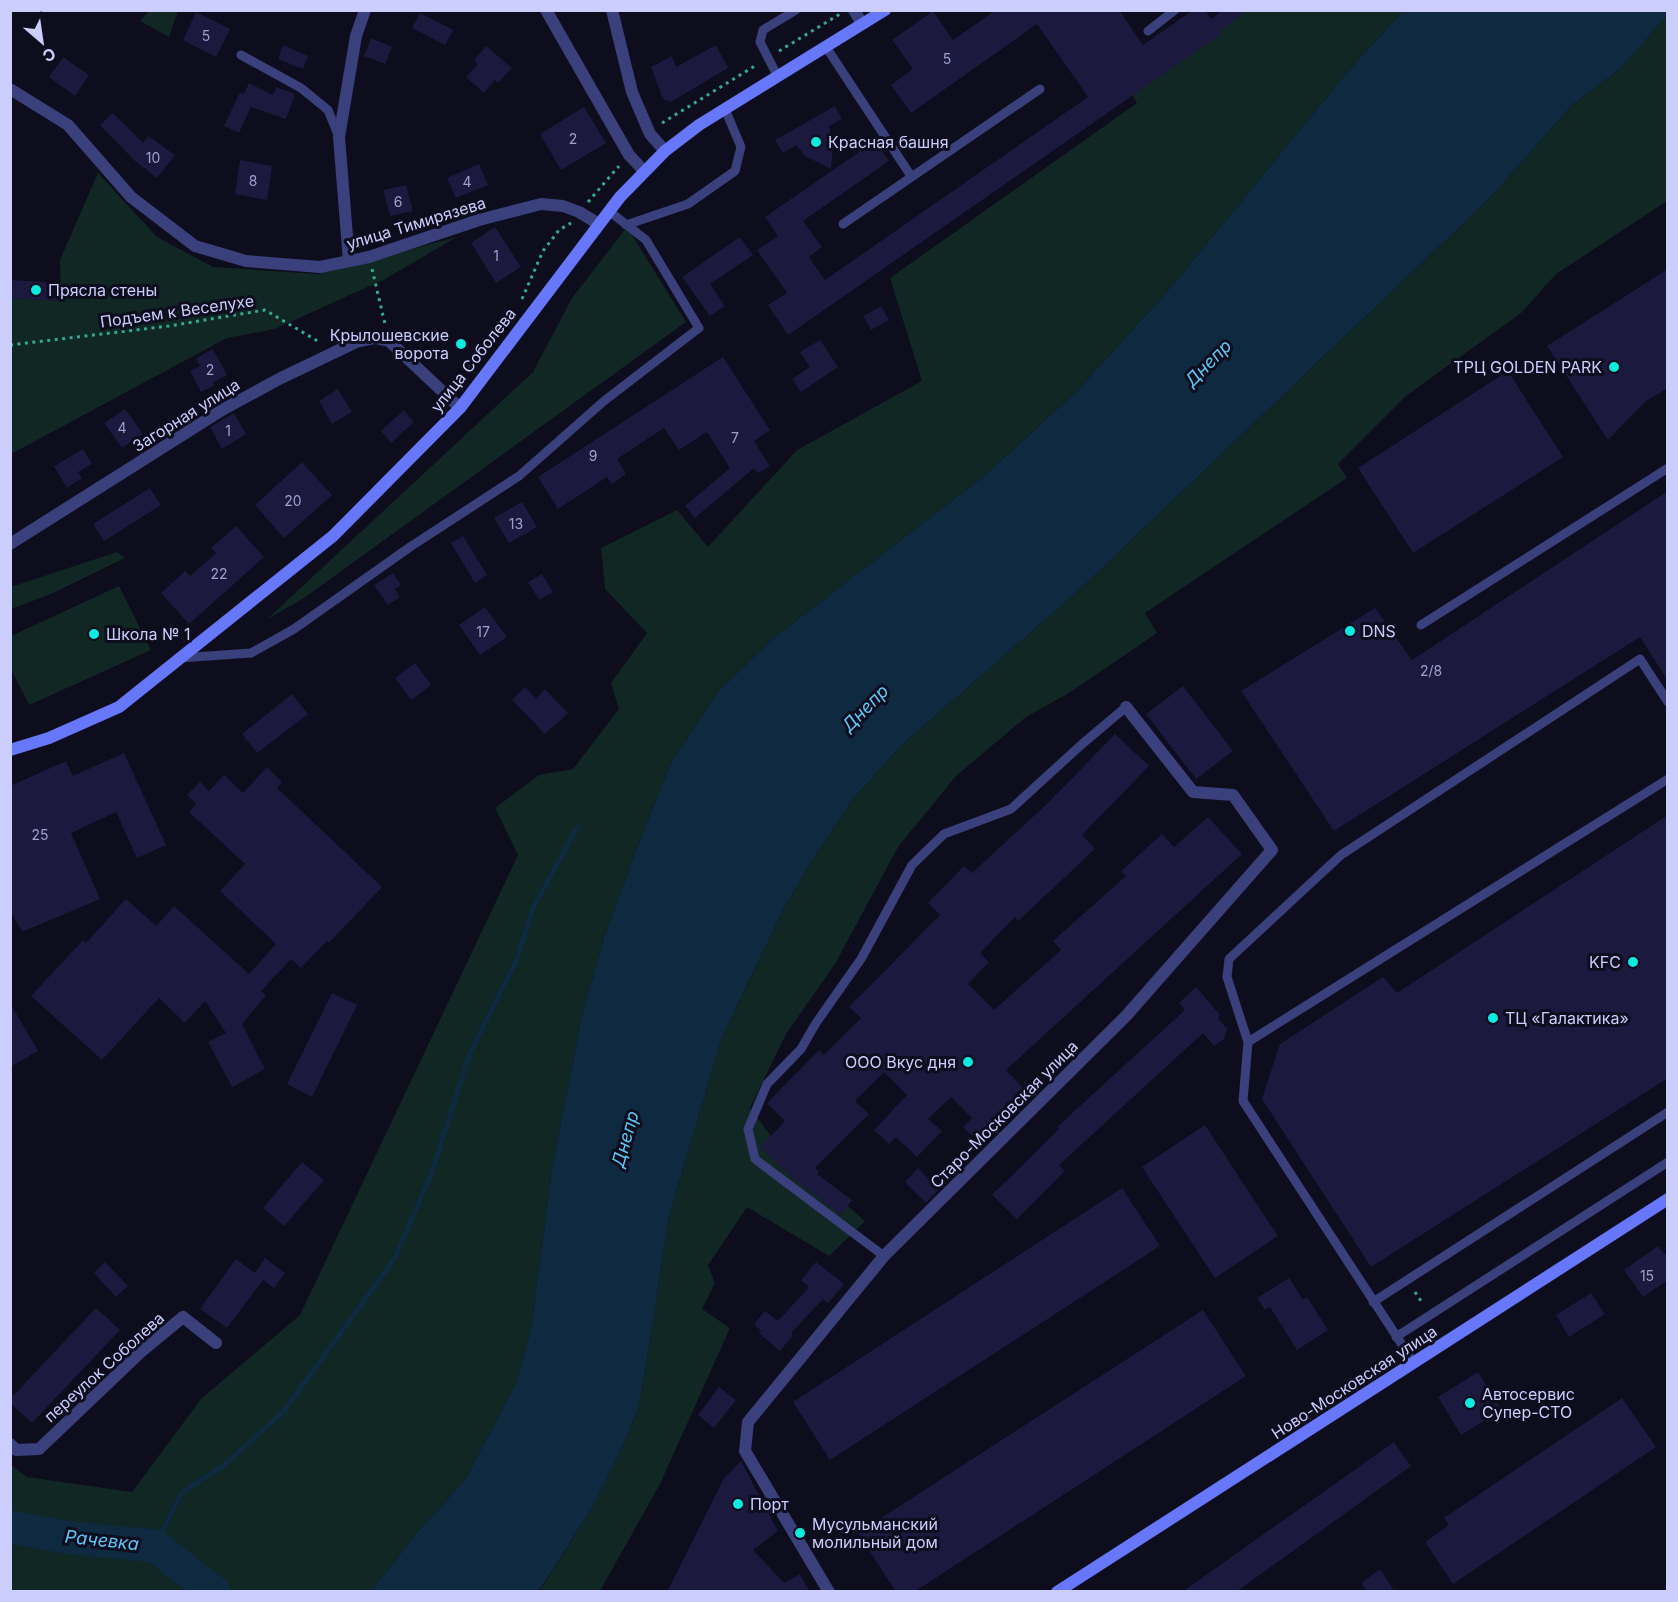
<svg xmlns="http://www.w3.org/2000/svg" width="1678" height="1602" viewBox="0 0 1678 1602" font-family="Inter,sans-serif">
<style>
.green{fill:#102723}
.water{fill:#0e2940}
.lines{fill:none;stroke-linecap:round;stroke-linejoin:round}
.stream{stroke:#0e2940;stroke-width:5}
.river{stroke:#0e2940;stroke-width:33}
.building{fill:#1b193d}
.path{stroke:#32aa91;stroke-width:3;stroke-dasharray:3 4.5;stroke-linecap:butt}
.lane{stroke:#39407b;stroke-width:9}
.street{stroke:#39407b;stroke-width:12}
.secondary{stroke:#6678f9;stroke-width:12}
.poi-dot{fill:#0aeae0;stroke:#0d0d1d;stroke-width:2}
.labels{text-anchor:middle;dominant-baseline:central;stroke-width:6;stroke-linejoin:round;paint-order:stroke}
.number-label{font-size:14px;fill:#9fa0cd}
.poi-label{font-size:16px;fill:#cbcdfd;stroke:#0d0d1d;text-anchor:start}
.street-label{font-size:16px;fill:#cbcdfd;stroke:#0d0d1d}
.water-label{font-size:18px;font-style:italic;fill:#5dc7f8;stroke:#0d0d1d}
</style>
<rect width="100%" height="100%" fill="#0d0d1d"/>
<path class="green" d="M149 11H178L169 37 140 21Z
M1235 11H1403L1349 70 1172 286 1077 391 983 477 771 640 717 693 671 763 641 837 605 935 583 1011 552 1169 531 1329 517 1381 465 1480 420 1529 371 1591H11L10 1464 27 1477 132 1492 201 1399 300 1315 518 855 495 808 539 775 573 769 619 709 611 683 647 633 605 589 601 548 677 510 708 547 797 450 922 381 890 278 1137 103 1129 90Z
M1667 14V201L1556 274 1521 313 1406 396 1338 464 1347 478 1145 613 1157 633 1069 693 1026 717 956 776 898 847 835 964 786 1034 750 1108 780 1148 865 1221 829 1256 747 1207 708 1265 715 1283 702 1309 730 1328 660 1484 600 1591 539 1592 591 1510 621 1450 637 1411 645 1373 669 1216 722 1037 785 906 816 854 852 800 903 744 1077 592 1492 196 1572 105 1620 69Z
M98 173 157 237 213 267 318 274 457 237 385 279 275 329 227 338 11 454 10 298 61 301 60 260Z
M627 227 686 322 304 598 266 620 533 372 572 298Z
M117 552 125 558 51 594 11 609V587Z
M119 586 151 650 29 705 11 669V636Z"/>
<path class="water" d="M1403 11 1667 10 1668 14 1620 69 1572 105 1492 196 1077 592 903 744 852 800 816 854 785 906 722 1037 669 1216 645 1373 637 1411 621 1450 591 1510 539 1591H371L420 1529 465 1480 517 1381 531 1329 552 1169 583 1011 605 935 641 837 671 763 717 693 771 640 983 477 1077 391 1172 286 1349 70Z"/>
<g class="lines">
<path class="stream" d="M155 1546 182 1492 223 1466 284 1411 395 1258 430 1177 470 1053 517 959 533 908 578 826"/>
<path class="river" d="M10 1527 71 1538 155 1546 214 1592"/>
</g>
<path class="building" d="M996 10H1119L1143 45 1193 10H1205L1211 19 1223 10H1249L1219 31 1221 34 788 335 768 305 787 293 757 250 778 236 765 217 875 141 889 161 803 221 822 247 809 257 825 280 1088 97 1037 24 911 113 891 85 913 69 892 40 933 11 953 40Z
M196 12 230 29 216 57 183 40Z
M420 13 453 30 445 45 412 28Z
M371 38 392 47 385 64 364 56Z
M283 45 308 56 303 69 278 59Z
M716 45 728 68 671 102 663 99 651 67 672 56 676 67Z
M486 46 512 68 498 83 495 80 484 93 466 77 478 64 474 60Z
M63 57 89 75 75 96 49 77Z
M249 83 273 95 276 87 295 94 286 119 251 107 239 133 224 126 240 92 244 94Z
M835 106 842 119 829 126 833 141 831 169 805 156 796 145 783 153 775 140Z
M584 107 606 143 561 170 540 134Z
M113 113 143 143 148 136 175 155 157 178 135 161 100 125Z
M240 160 272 166 267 200 235 194Z
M479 164 488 185 456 198 447 178Z
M406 185 413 211 390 216 383 190Z
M495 227 521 267 496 283 471 243Z
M740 237 753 255 710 284 725 306 710 316 682 277Z
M1668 269V388L1646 401 1608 440 1547 346Z
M10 280 62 283 61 301 10 298Z
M881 306 889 320 871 330 863 316Z
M820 340 838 367 801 392 792 379 810 367 800 352Z
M213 349 227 375 213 382 215 385 201 392 190 371 200 366 196 358Z
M723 357 770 430 754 441 770 466 758 473 754 468 695 518 685 506 730 468 707 432 679 450 664 428 617 459 626 474 612 484 607 477 558 509 538 477Z
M1508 371 1563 457 1413 553 1358 468Z
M338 389 352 412 332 424 319 401Z
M125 409 143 434 122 448 104 423Z
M404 410 414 422 391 443 381 431Z
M234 413 246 434 222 449 210 427Z
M83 449 92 464 78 472 82 478 67 488 54 466Z
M302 462 332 495 284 538 255 505Z
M150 488 161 505 104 541 93 524Z
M1668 491V681L1640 637 1334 831 1241 691 1375 608 1412 660Z
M522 502 537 527 509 543 494 518Z
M236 526 264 557 189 624 161 593 185 571 190 576 216 553 211 548Z
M463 536 487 575 475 583 451 543Z
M393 573 401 585 395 589 400 597 388 605 374 585Z
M542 574 553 592 539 600 528 582Z
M485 607 507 637 480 655 459 625Z
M415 663 431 685 411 700 395 678Z
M1183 686 1233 751 1196 779 1146 714Z
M525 687 536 698 545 689 568 713 545 734 512 700Z
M292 694 308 714 257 753 242 734Z
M1115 734 1149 766 1082 835 1095 849 1018 921 1015 917 980 953 989 962 968 984 994 1010 1061 950 1053 941 1126 876 1121 871 1162 834 1174 847 1208 817 1242 854 1006 1070 1030 1095 990 1135 985 1130 976 1140 963 1127 972 1118 951 1097 928 1119 942 1131 917 1157 896 1137 889 1144 874 1130 907 1095 884 1072 855 1101 869 1114 815 1168 819 1172 817 1174 852 1200 841 1215 796 1181 760 1147 785 1121 767 1103 819 1050 824 1055 861 1018 849 1007 940 915 928 903 964 866 972 873 1050 801Z
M124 753 166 845 137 858 116 812 71 833 100 899 22 932 10 910V786L66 761 73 776Z
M267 767 282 782 277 788 382 887 329 943 327 941 301 968 291 959 261 991 266 995 242 1024 265 1069 232 1087 208 1042 226 1033 205 1001 185 1023 159 998 102 1060 31 996 83 940 86 943 126 899 156 926 174 906 249 974 276 944 220 891 245 864 189 812 196 804 187 795 200 782 209 791 224 775 243 793Z
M1668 815V1078L1371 1267 1262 1099 1280 1044 1383 977 1397 993Z
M1196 987 1220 1015 1218 1018 1227 1029 1224 1039 1214 1046 1203 1033 1059 1165 1065 1171 1017 1219 992 1195 1059 1129 1057 1127 1185 1010 1179 1003Z
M332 993 357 1005 312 1097 287 1084Z
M10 1003 38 1051 10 1067Z
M1205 1125 1278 1236 1215 1278 1142 1167Z
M302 1162 324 1180 284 1226 263 1208Z
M918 1168 939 1189 926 1203 905 1182Z
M1122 1188 1160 1246 830 1460 793 1402Z
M1658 1246 1668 1258V1280L1643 1297 1624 1270Z
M265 1258 285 1273 274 1288 263 1280 227 1328 200 1309 236 1259 255 1273Z
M105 1262 128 1286 116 1297 94 1273Z
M816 1262 844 1284 828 1303 823 1299 791 1333 793 1335 780 1351 759 1333 761 1331 754 1324 765 1311 778 1321 809 1287 801 1280Z
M1289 1278 1303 1300 1307 1297 1328 1330 1297 1350 1270 1307 1265 1310 1257 1298Z
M1591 1293 1605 1314 1569 1337 1556 1315Z
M96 1308 120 1330 32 1423 10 1403V1399Z
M1203 1310 1246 1376 914 1592H896L858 1533Z
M1478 1372 1502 1410 1461 1435 1438 1397Z
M719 1387 736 1400 714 1428 698 1415Z
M1622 1398 1656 1447 1453 1584 1425 1542 1449 1525 1444 1518Z
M1394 1442 1411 1466 1236 1592H1182Z
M741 1461 778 1531 753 1550 784 1583 800 1574 810 1592H667L724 1478Z
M1380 1569 1395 1592H1367L1361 1583Z"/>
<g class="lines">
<path class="path" d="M779 51 840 14
M662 123 758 64
M588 202 619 166
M372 269 385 324
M522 299 543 251 559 230 571 223
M10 345 169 326 265 310 321 343
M455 383 491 340
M1415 1292 1423 1304"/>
<path class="lane" d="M1148 31 1175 10
M826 47 911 176
M241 55 301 88 328 110 339 137
M778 77 760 42 763 30 796 10
M843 224 1040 89
M626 225 688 204 735 171 741 147 725 109
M1421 625 1668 468
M180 658 251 653 294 629 410 547 519 476 604 401 699 328 646 240 609 211
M1248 1042 1668 779
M884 1256 755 1159 748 1129 767 1084 801 1049 816 1023 861 959 912 865 944 834 1011 809 1081 745 1126 707
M1373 1302 1668 1112
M1396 1337 1668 1162
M1414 1363 1243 1101 1248 1042 1227 977 1229 959 1341 855 1640 659 1668 702"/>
<path class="street" d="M546 10 629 155 644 171
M612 10 632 92 650 134 665 151
M854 10 862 24
M10 89 68 125 131 197 195 246 246 261 320 267 369 257 479 220 541 204 563 206 579 212 599 224
M349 261 339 137 356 36 365 10
M10 544 222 410 279 379 356 342 375 338 389 341 460 408
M10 1444 16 1450 39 1449 143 1350 183 1317 216 1343
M829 1592 745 1451 748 1422 884 1256 1126 1016 1272 850 1233 795 1193 792 1126 707"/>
<path class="secondary" d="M10 750 49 738 119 707 333 536 460 408 620 197 665 151 699 125 885 10
M1057 1592 1668 1199"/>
</g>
<g class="poi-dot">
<circle cx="816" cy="142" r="6"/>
<circle cx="36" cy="290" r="6"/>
<circle cx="461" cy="344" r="6"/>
<circle cx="1614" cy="367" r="6"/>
<circle cx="1350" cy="631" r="6"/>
<circle cx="94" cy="634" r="6"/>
<circle cx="1633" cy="962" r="6"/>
<circle cx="1493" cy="1018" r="6"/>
<circle cx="968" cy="1062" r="6"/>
<circle cx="1470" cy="1403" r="6"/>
<circle cx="738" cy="1504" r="6"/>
<circle cx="800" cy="1533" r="6"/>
</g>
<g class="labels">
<g class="number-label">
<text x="206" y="35">5</text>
<text x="947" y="58">5</text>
<text x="573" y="138">2</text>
<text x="153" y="157">10</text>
<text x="253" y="180">8</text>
<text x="467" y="181">4</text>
<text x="398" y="201">6</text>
<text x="496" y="255">1</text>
<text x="210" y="369">2</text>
<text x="122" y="427">4</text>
<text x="228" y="430">1</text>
<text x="735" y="437">7</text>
<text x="593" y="455">9</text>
<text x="293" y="500">20</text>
<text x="516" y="523">13</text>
<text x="219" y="573">22</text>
<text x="483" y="631">17</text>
<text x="1431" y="670">2/8</text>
<text x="40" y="834">25</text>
<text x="1647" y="1275">15</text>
</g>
<g class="poi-label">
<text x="828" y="142">Красная башня</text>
<text x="48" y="290">Прясла стены</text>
<text x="449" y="335" text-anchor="end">Крылошевские<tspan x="449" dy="18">ворота</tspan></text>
<text x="1602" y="367" text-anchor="end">ТРЦ GOLDEN PARK</text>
<text x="1362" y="631">DNS</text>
<text x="106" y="634">Школа № 1</text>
<text x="1621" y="962" text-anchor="end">KFC</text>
<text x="1505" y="1018">ТЦ «Галактика»</text>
<text x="956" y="1062" text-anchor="end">ООО Вкус дня</text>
<text x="1482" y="1394">Автосервис<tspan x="1482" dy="18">Супер-СТО</tspan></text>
<text x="750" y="1504">Порт</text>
<text x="812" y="1524">Мусульманский<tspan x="812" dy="18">молильный дом</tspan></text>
</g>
<g class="street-label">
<text transform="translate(416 223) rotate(-17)">улица Тимирязева</text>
<text transform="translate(177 311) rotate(-8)">Подъем к Веселухе</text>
<text transform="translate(473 360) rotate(-52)">улица Соболева</text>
<text transform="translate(186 415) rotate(-32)">Загорная улица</text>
<text transform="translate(1004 1114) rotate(-45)">Старо-Московская улица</text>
<text transform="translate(104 1367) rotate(-42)">переулок Соболева</text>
<text transform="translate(1354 1382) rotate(-33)">Ново-Московская улица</text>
</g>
<g class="water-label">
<text transform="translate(1208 363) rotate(-45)">Днепр</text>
<text transform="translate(865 708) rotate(-45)">Днепр</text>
<text transform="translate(625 1139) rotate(-74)">Днепр</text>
<text transform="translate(102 1540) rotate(6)">Рачевка</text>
</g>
</g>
<rect width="1678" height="1602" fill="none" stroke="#cbcdfd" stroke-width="24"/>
<g transform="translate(42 42) rotate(151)" stroke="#0d0d1d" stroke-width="4.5" paint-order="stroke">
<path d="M0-4.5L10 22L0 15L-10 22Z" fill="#cbcdfd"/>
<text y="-9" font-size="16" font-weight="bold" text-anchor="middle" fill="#cbcdfd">С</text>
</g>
</svg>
